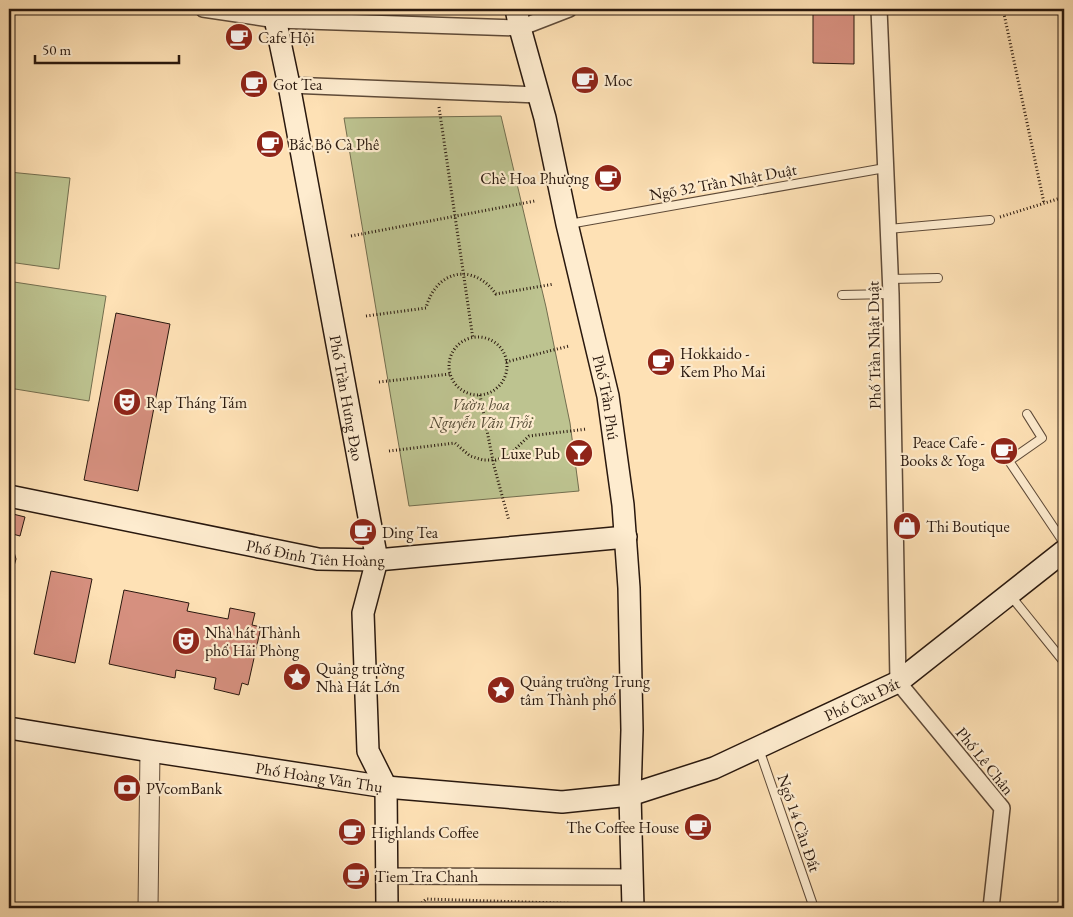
<svg xmlns="http://www.w3.org/2000/svg" width="1073" height="917" viewBox="0 0 1073 917" font-family="'EB Garamond',serif">
<style>
.green{fill:#bdc390;stroke:#736e4f}
.building{fill:#d6907f;stroke:#29180e}
.lines{fill:none;stroke-linecap:round;stroke-linejoin:round}
.service-casing{stroke:#5e4a38;stroke-width:10}
.minor-casing{stroke:#5e4a38;stroke-width:18}
.tertiary-casing{stroke:#5e4a38;stroke-width:21}
.secondary-casing{stroke:#29180e;stroke-width:24}
.path{stroke:#29180e;stroke-width:3;stroke-dasharray:1 2.5;stroke-linecap:butt}
.service{stroke:#feeccf;stroke-width:8}
.minor{stroke:#feeccf;stroke-width:15}
.tertiary{stroke:#feeccf;stroke-width:19}
.secondary{stroke:#feeccf;stroke-width:21}
.labels{text-anchor:middle;dominant-baseline:central;stroke-width:4.5;stroke-linejoin:round;paint-order:stroke}
.poi-label{font-size:16px;fill:#29180e;stroke:#feeccf;text-anchor:start}
.street-label{font-size:16px;fill:#29180e;stroke:#feeccf}
.park-label{font-size:16px;font-style:italic;fill:#554b35;stroke:#feeccf}
</style>
<rect width="100%" height="100%" fill="#fee1b5"/>
<filter id="stains"><feTurbulence type="fractalNoise" baseFrequency=".004" numOctaves="4"/><feColorMatrix values="0 0 0 0 .2 0 0 0 0 .09 0 0 0 0 .02 0 0 0 .5 -.17"/></filter>
<radialGradient id="worn" r=".72"><stop offset=".6" stop-color="#630" stop-opacity="0"/><stop offset="1" stop-color="#630" stop-opacity=".3"/></radialGradient>
<path class="green" d="M501 116 546 307 570 423 579 491 409 506 344 118Z
M9 172 70 178 59 269 9 262Z
M14 282 106 296 89 401 9 388V318Z"/>
<path class="building" d="M813 9H854V64L813 63Z
M116 313 170 324 138 491 84 480Z
M9 513 25 517 20 536 9 533Z
M9 545 14 552 16 559 14 566 9 574Z
M51 571 92 579 75 663 34 654Z
M124 590 189 603 187 611 228 619 230 608 255 613 252 625 261 627 248 685 242 683 239 695 214 689 216 678 176 670 175 678 109 664Z"/>
<g class="lines">
<defs>
<path id="service" d="M569 224 885 168
M888 229 990 220
M890 279 938 278
M842 295 891 294
M1027 414 1042 438 1009 461 1064 543
M1010 595 1064 662
M759 749 814 908"/>
<path id="minor" d="M203 9 276 20 520 28 569 9
M879 9 891 294 898 682 1002 808 991 908
M289 85 538 95
M387 876 632 877"/>
<path id="tertiary" d="M148 908 150 751"/>
<g id="secondary">
<path id="s1" d="M273 9 289 85 377 560 363 613 368 751 386 787 387 908"/>
<path id="s2" d="M516 9 520 28 545 118 567 224 608 396 623 505 629 588 632 730 630 795 633 908"/>
<path id="s3" d="M9 496 318 559 377 560 626 537"/>
<path id="s4" d="M9 728 150 751 386 787 562 802 630 795 714 768 898 682 1064 551"/>
</g>
</defs>
<use href="#service" class="service-casing"/>
<use href="#minor" class="minor-casing"/>
<use href="#tertiary" class="tertiary-casing"/>
<use href="#secondary" class="secondary-casing"/>
<path class="path" d="M1003 9 1044 203
M439 107 473 339
M1000 217 1064 197
M351 236 535 201
M366 316 426 308C436 270 473 262 496 294L554 284
M449 366a29 29 0 1 1 58 0a29 29 0 1 1-58 0Z
M506 362 569 346
M379 382 450 374
M480 395 494 466 509 521
M389 451 455 443 470 456 483 460H496L508 456 529 436 587 429
M417 908 426 899 589 904 597 905 601 908"/>
<use href="#service" class="service"/>
<use href="#minor" class="minor"/>
<use href="#tertiary" class="tertiary"/>
<use href="#secondary" class="secondary"/>
</g>
<defs>
<symbol id="cafe-disc" viewBox="-11 -11 22 22"><circle r="9.5" fill="#8f2418" stroke="#feeccf"/><path d="M-5.5-4.5H6V0H3Q3 3.5 0 3.5H-2.5Q-5.5 3.5-5.5 0ZM3-3.2v2h1.7v-2ZM-6 4.5H4V6H-6Z" fill="#fff"/></symbol>
<symbol id="theatre-disc" viewBox="-11 -11 22 22"><circle r="9.5" fill="#8f2418" stroke="#feeccf"/><path d="M-5-5.5Q0-4 5-5.5V0Q5 5 0 6Q-5 5-5 0ZM-3.3-2.5H-1v1.5H-3.3ZM1-2.5H3.3v1.5H1ZM-2.8 1Q0 5.5 2.8 1Z" fill="#fff"/></symbol>
<symbol id="bar-disc" viewBox="-11 -11 22 22"><circle r="9.5" fill="#8f2418" stroke="#feeccf"/><path d="M-6-5H6L.8 .8V4.5H3.5V6h-7V4.5H-.8V.8Z" fill="#fff"/></symbol>
<symbol id="shop-disc" viewBox="-11 -11 22 22"><circle r="9.5" fill="#8f2418" stroke="#feeccf"/><path d="M-5-2.5h2.3a2.7 3.5 0 0 1 5.4 0H5L5.5 6h-11ZM-1.5-2.5h3a1.5 2.3 0 0 0-3 0Z" fill="#fff"/></symbol>
<symbol id="sight-disc" viewBox="-11 -11 22 22"><circle r="9.5" fill="#8f2418" stroke="#feeccf"/><path d="M0-6L1.8-2.2L6-1.7L2.9 1.2L3.7 5.4L0 3.3L-3.7 5.4L-2.9 1.2L-6-1.7L-1.8-2.2Z" fill="#fff"/></symbol>
<symbol id="bank-disc" viewBox="-11 -11 22 22"><circle r="9.5" fill="#8f2418" stroke="#feeccf"/><path d="M-6-4H6V4H-6ZM0-2.3a2.3 2.3 0 1 0 0 4.6a2.3 2.3 0 1 0 0-4.6Z" fill="#fff"/></symbol>
</defs>
<g fill-rule="evenodd">
<use href="#cafe-disc" x="223" y="21" width="32" height="32"/>
<use href="#cafe-disc" x="569" y="64" width="32" height="32"/>
<use href="#cafe-disc" x="238" y="68" width="32" height="32"/>
<use href="#cafe-disc" x="254" y="128" width="32" height="32"/>
<use href="#cafe-disc" x="592" y="162" width="32" height="32"/>
<use href="#cafe-disc" x="645" y="346" width="32" height="32"/>
<use href="#theatre-disc" x="111" y="386" width="32" height="32"/>
<use href="#cafe-disc" x="988" y="435" width="32" height="32"/>
<use href="#bar-disc" x="563" y="437" width="32" height="32"/>
<use href="#shop-disc" x="891" y="510" width="32" height="32"/>
<use href="#cafe-disc" x="347" y="516" width="32" height="32"/>
<use href="#theatre-disc" x="170" y="625" width="32" height="32"/>
<use href="#sight-disc" x="281" y="661" width="32" height="32"/>
<use href="#sight-disc" x="485" y="674" width="32" height="32"/>
<use href="#bank-disc" x="111" y="772" width="32" height="32"/>
<use href="#cafe-disc" x="682" y="811" width="32" height="32"/>
<use href="#cafe-disc" x="336" y="816" width="32" height="32"/>
<use href="#cafe-disc" x="340" y="860" width="32" height="32"/>
</g>
<g class="labels">
<g class="poi-label">
<text x="258" y="37">Cafe Hội</text>
<text x="604" y="80">Moc</text>
<text x="273" y="84">Got Tea</text>
<text x="289" y="144">Bắc Bộ Cà Phê</text>
<text x="589" y="178" text-anchor="end">Chè Hoa Phượng</text>
<text x="680" y="353">Hokkaido -<tspan x="680" dy="18">Kem Pho Mai</tspan></text>
<text x="146" y="402">Rạp Tháng Tám</text>
<text x="985" y="442" text-anchor="end">Peace Cafe -<tspan x="985" dy="18">Books &amp; Yoga</tspan></text>
<text x="560" y="453" text-anchor="end">Luxe Pub</text>
<text x="926" y="526">Thi Boutique</text>
<text x="382" y="532">Ding Tea</text>
<text x="205" y="632">Nhà hát Thành<tspan x="205" dy="18">phố Hải Phòng</tspan></text>
<text x="316" y="668">Quảng trường<tspan x="316" dy="18">Nhà Hát Lớn</tspan></text>
<text x="520" y="681">Quảng trường Trung<tspan x="520" dy="18">tâm Thành phố</tspan></text>
<text x="146" y="788">PVcomBank</text>
<text x="679" y="827" text-anchor="end">The Coffee House</text>
<text x="371" y="832">Highlands Coffee</text>
<text x="375" y="876">Tiem Tra Chanh</text>
</g>
<g class="street-label">
<text transform="translate(723 182) rotate(-10)">Ngõ 32 Trần Nhật Duật</text>
<text transform="translate(874 345) rotate(-91)">Phố Trần Nhật Duật</text>
<text stroke="none"><textPath href="#s2" startOffset="399">Phố Trần Phú</textPath></text>
<text stroke="none"><textPath href="#s1" startOffset="396">Phố Trần Hưng Đạo</textPath></text>
<text stroke="none"><textPath href="#s3" startOffset="312">Phố Đinh Tiên Hoàng</textPath></text>
<text stroke="none"><textPath href="#s4" startOffset="878">Phố Cầu Đất</textPath></text>
<text transform="translate(985 761) rotate(51)">Phố Lê Chân</text>
<text stroke="none"><textPath href="#s4" startOffset="314">Phố Hoàng Văn Thụ</textPath></text>
<text transform="translate(799 823) rotate(71)">Ngõ 14 Cầu Đất</text>
</g>
<g class="park-label">
<text x="481" y="404">Vườn hoa<tspan x="481" dy="18">Nguyễn Văn Trỗi</tspan></text>
</g>
</g>
<rect width="1073" height="917" fill="none" stroke="#fee1b5" stroke-width="30"/>
<rect x="10" y="10" width="1053" height="897" fill="none" stroke="#29180e" stroke-width="2.5"/>
<rect x="15" y="15" width="1043" height="887" fill="none" stroke="#29180e"/>
<path d="M35 55v8h144v-8" fill="none" stroke="#29180e" stroke-width="2.5"/>
<text x="42" y="55" font-size="15" fill="#29180e" stroke="#feeccf" stroke-width="4" paint-order="stroke">50 m</text>
<rect width="100%" height="100%" filter="url(#stains)"/>
<rect width="100%" height="100%" fill="url(#worn)"/>
</svg>
